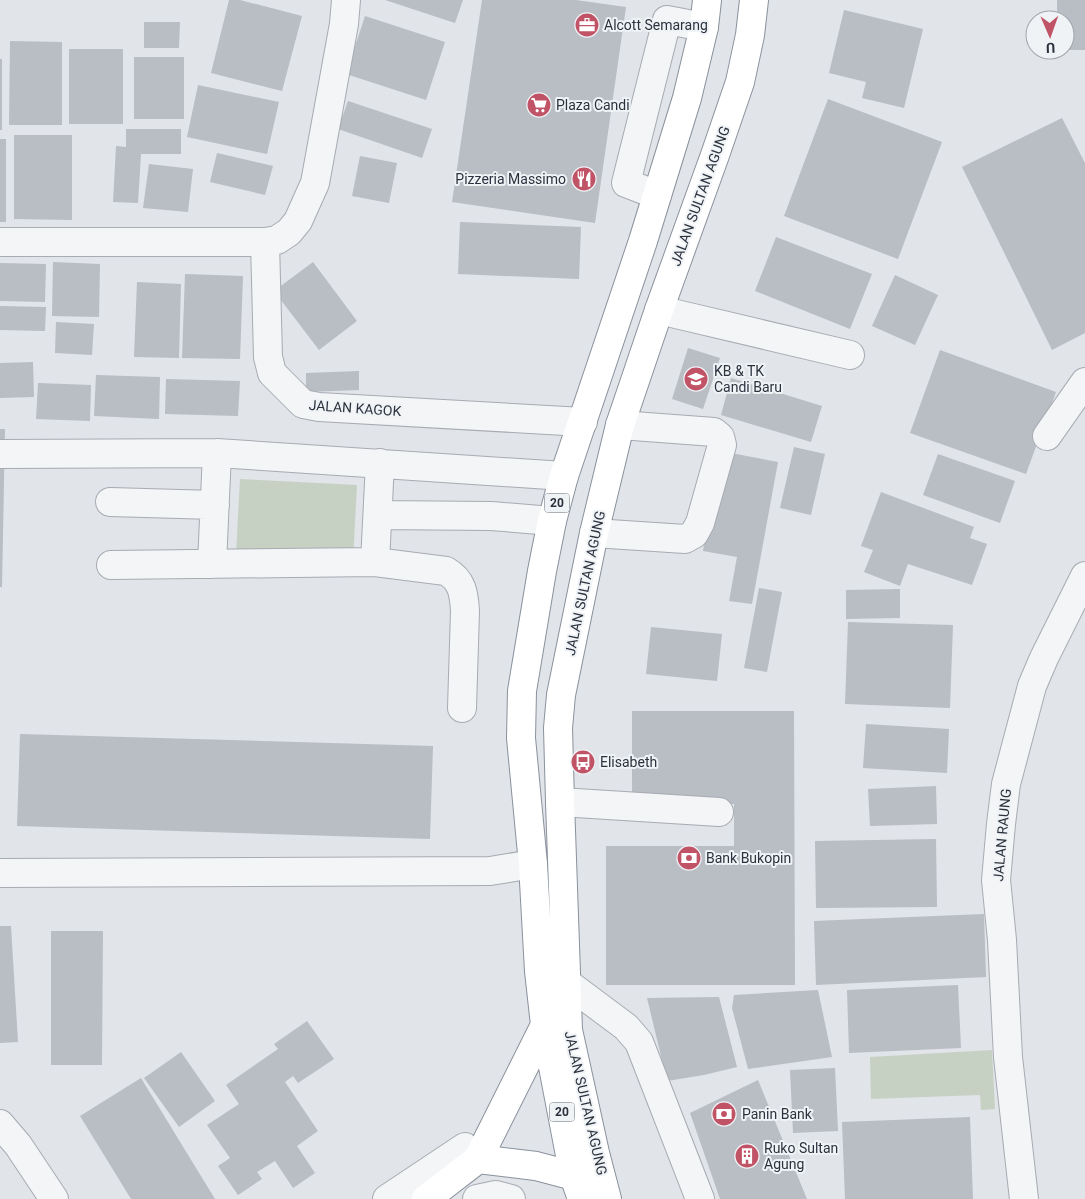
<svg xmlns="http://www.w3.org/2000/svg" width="1085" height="1199" viewBox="0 0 1085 1199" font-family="Roboto,sans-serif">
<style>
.green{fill:#c7d1c3}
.building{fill:#b9bdc4}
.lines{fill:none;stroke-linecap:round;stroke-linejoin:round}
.minor-casing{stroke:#a7abb2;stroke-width:30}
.highway-casing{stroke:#8a929d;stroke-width:30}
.minor{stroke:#f3f5f7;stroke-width:28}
.highway{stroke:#fff;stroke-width:28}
.labels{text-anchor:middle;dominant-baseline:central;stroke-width:4;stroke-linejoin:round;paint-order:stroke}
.shield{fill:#f0f3f6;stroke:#666c75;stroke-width:1}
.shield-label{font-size:12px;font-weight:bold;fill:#2b323e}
.poi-label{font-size:14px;fill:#2b323e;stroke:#f0f3f6;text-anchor:start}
.street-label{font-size:14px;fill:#2b323e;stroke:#f0f3f6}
</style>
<rect width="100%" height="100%" fill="#e1e4e8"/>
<path class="green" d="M240 479 357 485 353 561 236 554Z
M992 1050 995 1109 981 1110 980 1095 871 1099 870 1057Z"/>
<path class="building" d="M229 0H240L302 16 282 91 211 73Z
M385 0H463L455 23Z
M482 0H576L626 7 595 223 452 202Z
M1057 0H1085V50H1065V20H1057Z
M844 10 923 29 904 108 862 98 866 82 829 73Z
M365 16 445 42 426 100 346 74Z
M144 22H180L179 48H144Z
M10 41 62 42V125H9Z
M69 49H123V124H69Z
M134 57H184V119H134Z
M0 59H2V130H0Z
M198 85 279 102 267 154 187 137Z
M828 99 942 142 898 259 784 216Z
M348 101 432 129 422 158 338 129Z
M1062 118 1085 163V333L1052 350 962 167Z
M126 129H181V154H141L138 203 113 202 116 146 126 147Z
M14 135H72V220L14 219Z
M0 139H6V222H0Z
M217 153 273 166 265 195 210 182Z
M360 156 397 163 389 203 352 196Z
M149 164 193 169 188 212 143 208Z
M460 222 581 227 579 279 458 274Z
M776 237 872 274 850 329 755 291Z
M53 262 100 264 99 317 52 316Z
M313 262 357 321 319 350 274 291Z
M0 263 46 264 45 302 0 301Z
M185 274 243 276 240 359 182 358Z
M895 275 938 295 915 345 872 326Z
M137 282 181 284 179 358 134 357Z
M0 306 46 307 45 331 0 330Z
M56 322 94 324 92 355 55 353Z
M688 348 720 358 703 409 672 399Z
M940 350 1056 392 1026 474 910 433Z
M33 362 34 397 0 398V363Z
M359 371V390L306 392V373Z
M96 375 160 377 159 419 94 416Z
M731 378 822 406 811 442 721 415Z
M166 379 240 381 238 416 165 414Z
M38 383 91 385 90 421 36 419Z
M0 429H5L2 587H0Z
M794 447 825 454 811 515 780 508Z
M720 451 778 462 752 604 729 601 737 557 703 551Z
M938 454 1015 481 1000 523 923 495Z
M881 492 974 527 970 538 987 544 972 585 908 564 900 586 864 572 873 550 861 546Z
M759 588 782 592 767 672 744 668Z
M900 589V618L846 619V590Z
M848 622 953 625 950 708 845 704Z
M651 627 722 634 717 681 646 674Z
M632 711H794L795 985H606V846H734V804H632Z
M866 724 949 729 947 773 863 768Z
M20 734 433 746 430 839 17 826Z
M936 786 937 824 870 826 868 789Z
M936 839 937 907 816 908 815 841Z
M984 914 986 977 816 985 814 921Z
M0 926H11L18 1042 0 1043Z
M51 931H103L102 1065H51Z
M958 985 961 1048 849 1053 847 990Z
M818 990 832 1057 748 1069 732 1008 734 995Z
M719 997 737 1067 704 1075 667 1081 647 998Z
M307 1021 334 1059 298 1083 293 1076 285 1082 318 1131 297 1146 315 1173 293 1188 275 1161 257 1172 262 1179 238 1195 218 1166 230 1158 207 1125 239 1104 226 1085 278 1049 274 1044Z
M181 1052 215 1101 179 1127 144 1078Z
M835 1068 838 1131 793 1133 790 1070Z
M141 1078 215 1199H131L80 1116Z
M758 1080 807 1199H720L690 1113Z
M970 1117 973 1199H845L842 1122Z"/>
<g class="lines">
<defs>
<path id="minor" d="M346 0 344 24 315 183 298 221 289 232 277 240 265 242 268 357 272 373 303 404 319 407 583 422
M657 195 626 183 667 20 704 27
M0 242H265
M659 310 850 355
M1047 436 1085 382
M0 454 217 453
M110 502 215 505
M378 515 491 516 552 521
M594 533 685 539 694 534 700 523 722 445 720 437 714 432 620 425
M375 562 446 571C462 580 464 593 465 611L462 708
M212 564 217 453 564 476
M111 565 375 562 380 463
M560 802 719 812
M0 873 490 871 533 864
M567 983 626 1027 639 1042 700 1199
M0 1124 18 1145 54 1199
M387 1199 465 1147 478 1159
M477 1199 496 1195 511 1199
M1024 1199 1008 1057 1002 940 996 880 1001 824 1006 784 1032 686 1044 658 1085 576"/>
<path id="highway" d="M478 1159 536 1166 589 1180
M426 1199 478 1159 545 1025
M582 1199 574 1176 545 1025 539 971 533 864 521 738 522 691 542 571 552 521 564 476 643 241 687 98 704 27 707 0
M607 1199 595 1153 568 1030 560 802 558 728 561 695 594 533 620 425 659 310 715 155 740 82 750 35 754 0"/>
</defs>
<use href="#minor" class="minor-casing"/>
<use href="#highway" class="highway-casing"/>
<use href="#minor" class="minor"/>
<use href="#highway" class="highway"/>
</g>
<defs>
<symbol id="office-disc" viewBox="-11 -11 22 22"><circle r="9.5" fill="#c05366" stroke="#f0f3f6"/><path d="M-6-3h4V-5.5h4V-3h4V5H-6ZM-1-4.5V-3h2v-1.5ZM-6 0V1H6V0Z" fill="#fff"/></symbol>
<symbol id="supermarket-disc" viewBox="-11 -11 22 22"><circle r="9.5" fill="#c05366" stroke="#f0f3f6"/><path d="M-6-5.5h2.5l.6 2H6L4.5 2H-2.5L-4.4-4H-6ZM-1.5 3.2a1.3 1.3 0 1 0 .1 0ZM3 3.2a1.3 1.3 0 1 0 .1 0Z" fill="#fff"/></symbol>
<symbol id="restaurant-disc" viewBox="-11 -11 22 22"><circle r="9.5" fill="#c05366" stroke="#f0f3f6"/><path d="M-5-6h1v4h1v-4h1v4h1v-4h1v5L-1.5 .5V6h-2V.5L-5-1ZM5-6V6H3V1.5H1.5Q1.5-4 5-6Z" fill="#fff"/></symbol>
<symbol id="school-disc" viewBox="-11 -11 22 22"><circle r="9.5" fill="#c05366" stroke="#f0f3f6"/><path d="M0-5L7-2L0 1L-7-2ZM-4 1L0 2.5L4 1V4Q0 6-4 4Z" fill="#fff"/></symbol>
<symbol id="bus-disc" viewBox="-11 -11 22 22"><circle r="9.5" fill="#c05366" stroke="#f0f3f6"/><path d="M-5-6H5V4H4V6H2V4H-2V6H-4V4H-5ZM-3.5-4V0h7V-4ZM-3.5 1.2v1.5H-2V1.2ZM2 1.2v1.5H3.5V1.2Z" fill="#fff"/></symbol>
<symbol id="bank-disc" viewBox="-11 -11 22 22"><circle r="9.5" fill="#c05366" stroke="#f0f3f6"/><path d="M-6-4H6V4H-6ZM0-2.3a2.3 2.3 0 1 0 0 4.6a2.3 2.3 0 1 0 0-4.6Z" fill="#fff"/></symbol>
<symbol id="building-disc" viewBox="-11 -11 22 22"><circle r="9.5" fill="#c05366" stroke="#f0f3f6"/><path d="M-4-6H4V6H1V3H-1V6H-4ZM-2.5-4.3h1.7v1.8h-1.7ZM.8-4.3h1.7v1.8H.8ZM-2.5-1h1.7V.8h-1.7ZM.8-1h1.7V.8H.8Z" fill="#fff"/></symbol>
</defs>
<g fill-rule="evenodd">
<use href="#office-disc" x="573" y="11" width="28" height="28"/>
<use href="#supermarket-disc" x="525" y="91" width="28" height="28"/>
<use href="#restaurant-disc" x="570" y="165" width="28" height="28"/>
<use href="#school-disc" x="682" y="365" width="28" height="28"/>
<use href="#bus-disc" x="569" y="748" width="28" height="28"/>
<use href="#bank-disc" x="675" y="844" width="28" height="28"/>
<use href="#bank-disc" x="710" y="1100" width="28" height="28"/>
<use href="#building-disc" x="733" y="1142" width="28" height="28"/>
</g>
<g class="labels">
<g class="shield">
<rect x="544.5" y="493.5" width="25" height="19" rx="4"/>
<rect x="549.5" y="1102.5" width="25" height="19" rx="4"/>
</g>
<g class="shield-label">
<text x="557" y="503">20</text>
<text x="562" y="1112">20</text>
</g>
<g class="poi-label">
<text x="604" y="25">Alcott Semarang</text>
<text x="556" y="105">Plaza Candi</text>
<text x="566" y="179" text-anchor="end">Pizzeria Massimo</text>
<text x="714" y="371">KB &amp; TK<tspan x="714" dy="16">Candi Baru</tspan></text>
<text x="600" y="762">Elisabeth</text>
<text x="706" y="858">Bank Bukopin</text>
<text x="742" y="1114">Panin Bank</text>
<text x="764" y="1148">Ruko Sultan<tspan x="764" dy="16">Agung</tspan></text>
</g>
<g class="street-label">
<text transform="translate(700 196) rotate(-70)">JALAN SULTAN AGUNG</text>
<text transform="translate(355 408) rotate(4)">JALAN KAGOK</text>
<text transform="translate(585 583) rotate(-78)">JALAN SULTAN AGUNG</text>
<text transform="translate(1002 835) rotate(-85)">JALAN RAUNG</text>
<text transform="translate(586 1103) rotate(77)">JALAN SULTAN AGUNG</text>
</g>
</g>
<g transform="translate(1050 35) rotate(178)"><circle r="24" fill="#f0f3f6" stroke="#a1a6ac"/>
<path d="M0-4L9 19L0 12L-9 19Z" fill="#c05366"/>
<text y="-8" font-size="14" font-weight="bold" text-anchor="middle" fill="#2b323e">U</text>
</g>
</svg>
